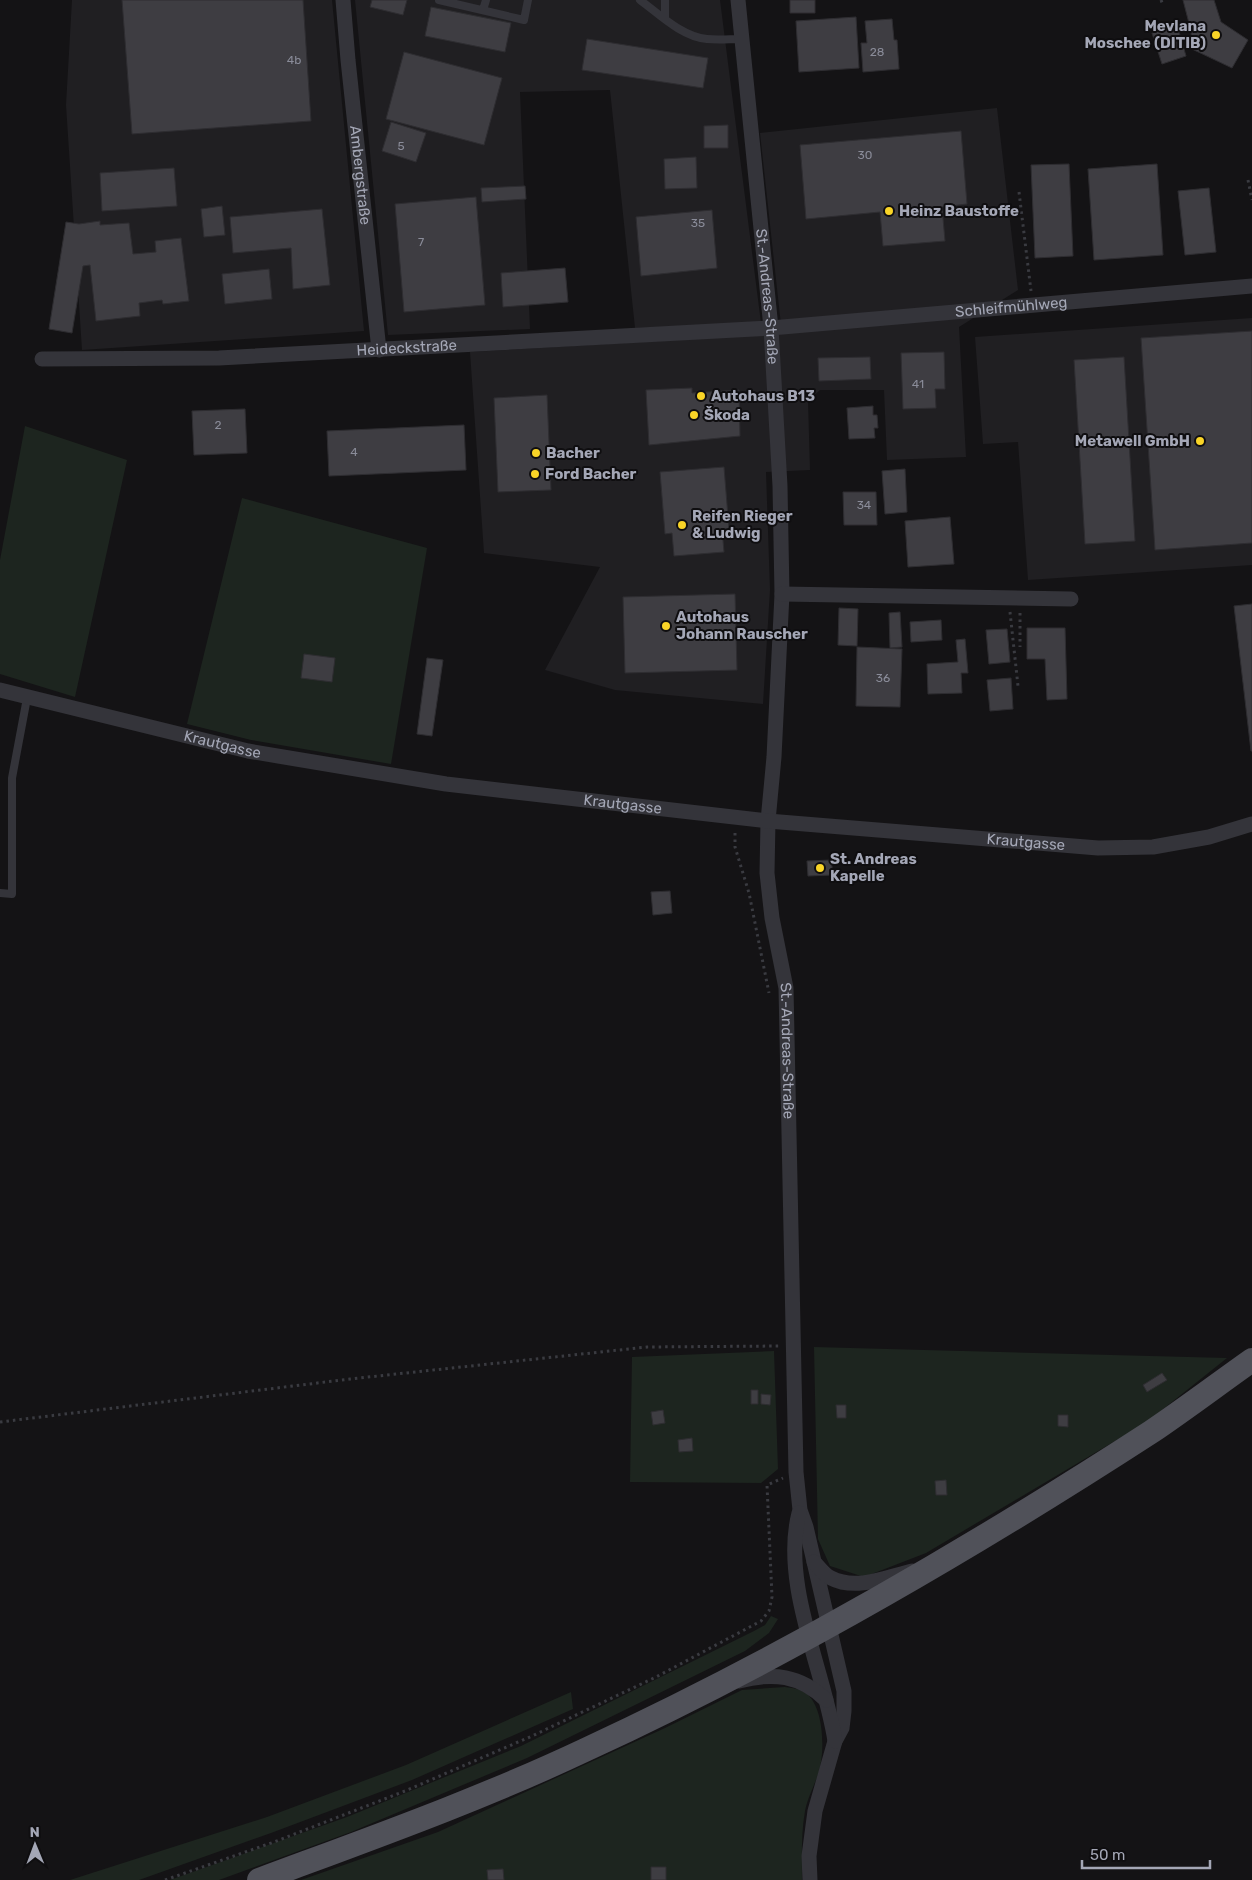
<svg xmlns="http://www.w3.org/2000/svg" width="1252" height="1880" viewBox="0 0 1252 1880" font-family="Rubik,sans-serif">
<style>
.built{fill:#201f22}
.green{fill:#1d251f}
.building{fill:#3e3d42;stroke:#2e2d31}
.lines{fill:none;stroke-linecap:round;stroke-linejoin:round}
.path{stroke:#3a3b41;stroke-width:3;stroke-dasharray:2.5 4;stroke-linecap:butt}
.service{stroke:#34343a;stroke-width:8}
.minor{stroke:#34343a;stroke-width:15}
.primary{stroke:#505159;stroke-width:24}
.poi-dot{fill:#f9d427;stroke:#0f0e10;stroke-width:2}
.labels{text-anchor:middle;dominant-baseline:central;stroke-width:4;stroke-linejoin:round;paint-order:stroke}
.number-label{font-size:12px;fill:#8a8c99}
.poi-label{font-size:15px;font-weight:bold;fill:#a4a7b6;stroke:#0f0e10;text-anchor:start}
.street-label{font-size:15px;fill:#a4a7b6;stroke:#0f0e10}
</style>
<rect width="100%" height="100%" fill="#141315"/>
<path class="built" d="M72 0H332L364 331 82 350 66 105Z
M355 0H720L761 323 635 328 610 90 520 92 530 329 388 335Z
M997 108 1018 290 959 327 966 457 887 460 884 390H820L808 401 810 470 766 472 770 590 763 704 615 690 545 670 600 567 484 553 470 352 782 334 760 133Z
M1252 318V565L1028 580 1018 442 983 444 975 337Z"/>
<path class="green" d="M25 426 127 460 75 697 0 674V560Z
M242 498 427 548 391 764 251 740 187 724Z
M814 1347 1227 1358 1147 1422 926 1553 864 1577 830 1566 818 1539Z
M774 1351 778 1469 761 1483 630 1482 632 1357Z
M771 1616 778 1619 769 1633 745 1651 527 1758 351 1832 219 1880H170L347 1817 521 1746 754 1631 765 1625Z
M785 1687C793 1688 800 1689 807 1694 824 1708 825 1751 819 1771 815 1785 808 1796 805 1811 801 1833 802 1857 802 1880H301L438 1832 665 1728 742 1690Z
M571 1692 573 1709 412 1780 271 1833 139 1880H70L267 1817 406 1765Z"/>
<path class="building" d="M122 0H303L311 121 132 134Z
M372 0H407L403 15 370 7Z
M790 0H815V13H790Z
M1183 0H1214L1221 22 1248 40 1232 68 1192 49 1191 31Z
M431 7 511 23 505 52 425 36Z
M856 17 859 68 799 72 796 21Z
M892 19 894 40H897L899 69 863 72 861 43H867L865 21Z
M1177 25 1186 56 1162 64 1152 33Z
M587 39 708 58 703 88 582 70Z
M404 52 502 78 484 145 386 119Z
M391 122 426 133 416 162 382 151Z
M728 125V148H704V126Z
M961 131 967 204 942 207 945 241 883 246 880 212 806 219 800 145Z
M696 157 697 188 665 189 664 159Z
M1069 164 1073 256 1035 258 1031 165Z
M1157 164 1163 255 1094 260 1088 169Z
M174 168 177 206 102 211 100 173Z
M525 186 526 199 482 202 481 188Z
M1209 188 1216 252 1185 255 1178 191Z
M476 197 485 305 404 312 395 204Z
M222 206 225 235 204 237 201 209Z
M322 209 330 285 293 289 291 248 233 253 230 217Z
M712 210 717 268 641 276 636 217Z
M100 221V225L129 223 133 254 156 252 155 241 181 238 189 301 163 304 162 300 139 303 140 316 96 321 90 265 83 266 72 333 49 329 66 222 79 224Z
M565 268 568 302 503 307 501 273Z
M269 269 272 299 225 304 222 274Z
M1252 331V543L1155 550 1141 338Z
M944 352 945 389H935L936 408 903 409 901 353Z
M870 357 871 379 819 381 818 358Z
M1124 357 1135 541 1085 544 1074 360Z
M692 388V393L739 390 740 436 649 445 646 390Z
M547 395 551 490 498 492 494 398Z
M873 406V415H877L878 428H874L875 438 849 439 847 408Z
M245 409 247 453 194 455 192 411Z
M464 425 466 470 329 476 327 431Z
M724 467 729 529H722L724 552 674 556 672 533 665 534 660 472Z
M905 469 907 512 885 514 882 471Z
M843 492H876L877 525H844Z
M950 517 954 564 908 567 905 521Z
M735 594 737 670 625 673 623 597Z
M1252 604V751H1251L1234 606Z
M839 608 858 609 857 646 838 645Z
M900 612 902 647 890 648 889 613Z
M941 620 942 640 911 642 910 622Z
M1027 628H1065L1067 699 1047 700 1045 659H1027Z
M1007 629 1010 662 989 664 986 630Z
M965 639 968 673H961L962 693 928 694 927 664 958 662 956 640Z
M857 647 902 649 900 707 856 706Z
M304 654 335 658 332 682 301 678Z
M427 658 443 660 432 736 417 734Z
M1011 678 1013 709 990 711 987 680Z
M832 860V875L808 876 807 861Z
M670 891 672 913 653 915 651 892Z
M1162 1373 1167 1380 1147 1392 1143 1385Z
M751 1390H758V1404H751Z
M761 1394 771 1395 770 1405 761 1404Z
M836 1405H846V1418H837Z
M663 1410 665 1423 653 1425 651 1412Z
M1058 1415H1068V1427L1058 1426Z
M692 1438 693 1451 679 1452 678 1440Z
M946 1480 947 1495H936L935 1481Z
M651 1867H666V1880H651Z
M503 1869 504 1880H488L487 1870Z"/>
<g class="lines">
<path class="path" d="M1161 0 1163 5
M1248 180 1252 200
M1019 192 1031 291
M1010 612 1018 686
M1020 613V647
M735 833V847L749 893 769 993
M0 1422 350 1379 647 1347 780 1346
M165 1880 274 1842 405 1791 532 1736 656 1677 761 1621 769 1611 772 1597 767 1485 783 1478"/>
<path class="service" d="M439 0 524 20 528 0
M640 0C659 14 682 37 707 39 718 40 730 39 742 39
M665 0V19
M483 10 486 0
M0 893 12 894V778L27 698"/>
<g class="minor">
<path id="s1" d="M343 0 348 60 379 350"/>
<path id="s2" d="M738 0 771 328 780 486 782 594 774 757 768 821 767 873 772 918 786 988 796 1472 800 1510 806 1527 844 1691V1711L842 1728 835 1741 815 1811 809 1856 810 1880"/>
<path id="s3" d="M42 359 219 358 771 328 1252 286"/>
<path d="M782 594 1071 599"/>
<path id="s4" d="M0 690 248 751 446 784 768 821 1098 848 1153 847 1209 837 1252 824"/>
<path d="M799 1513C781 1584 824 1670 835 1741"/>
<path d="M814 1562C819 1567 824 1575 831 1578 856 1591 887 1577 912 1571"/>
<path d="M739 1681C773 1672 800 1675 826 1700"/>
</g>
<path class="primary" d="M259 1880C369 1839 479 1800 585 1750 782 1659 969 1550 1151 1432 1185 1409 1218 1384 1252 1360"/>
</g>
<g class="poi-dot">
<circle cx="1216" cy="35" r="5"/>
<circle cx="889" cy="211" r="5"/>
<circle cx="701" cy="396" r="5"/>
<circle cx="694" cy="415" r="5"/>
<circle cx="1200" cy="441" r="5"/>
<circle cx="536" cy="453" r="5"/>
<circle cx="535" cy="474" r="5"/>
<circle cx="682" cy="525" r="5"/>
<circle cx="666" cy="626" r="5"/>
<circle cx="820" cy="868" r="5"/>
</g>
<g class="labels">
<g class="number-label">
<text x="877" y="52">28</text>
<text x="294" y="60">4b</text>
<text x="401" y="146">5</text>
<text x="865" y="155">30</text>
<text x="698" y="223">35</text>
<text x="421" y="242">7</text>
<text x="918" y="384">41</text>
<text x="218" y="425">2</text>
<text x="354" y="452">4</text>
<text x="864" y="505">34</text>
<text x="883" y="678">36</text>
</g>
<g class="poi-label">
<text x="1206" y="26" text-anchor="end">Mevlana<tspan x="1206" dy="17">Moschee (DITIB)</tspan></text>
<text x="899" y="211">Heinz Baustoffe</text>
<text x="711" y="396">Autohaus B13</text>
<text x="704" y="415">Škoda</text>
<text x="1190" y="441" text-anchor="end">Metawell GmbH</text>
<text x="546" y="453">Bacher</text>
<text x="545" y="474">Ford Bacher</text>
<text x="692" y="516">Reifen Rieger<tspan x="692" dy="17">&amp; Ludwig</tspan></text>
<text x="676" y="617">Autohaus<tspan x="676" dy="17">Johann Rauscher</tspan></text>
<text x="830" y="859">St. Andreas<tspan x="830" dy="17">Kapelle</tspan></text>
</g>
<g class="street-label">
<text stroke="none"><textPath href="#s1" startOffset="176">Ambergstraße</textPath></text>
<text stroke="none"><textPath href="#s2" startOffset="298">St.-Andreas-Straße</textPath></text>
<text stroke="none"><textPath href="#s3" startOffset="971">Schleifmühlweg</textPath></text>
<text stroke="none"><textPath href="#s3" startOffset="365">Heideckstraße</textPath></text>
<text stroke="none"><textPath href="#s4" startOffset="229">Krautgasse</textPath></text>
<text stroke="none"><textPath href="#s4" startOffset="634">Krautgasse</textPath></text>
<text stroke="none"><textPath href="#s4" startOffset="1039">Krautgasse</textPath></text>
<text stroke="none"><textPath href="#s2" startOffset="1055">St.-Andreas-Straße</textPath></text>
</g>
</g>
<g transform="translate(35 1845) rotate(359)" stroke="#0f0e10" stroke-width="4" paint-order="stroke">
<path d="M0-4L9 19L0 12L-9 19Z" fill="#a4a7b6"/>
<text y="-8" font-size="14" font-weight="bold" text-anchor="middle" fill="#a4a7b6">N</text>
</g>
<path d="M1082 1860v8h128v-8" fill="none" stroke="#a4a7b6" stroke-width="2.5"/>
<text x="1090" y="1860" font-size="15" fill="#a4a7b6" stroke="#0f0e10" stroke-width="4" paint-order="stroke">50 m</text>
</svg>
